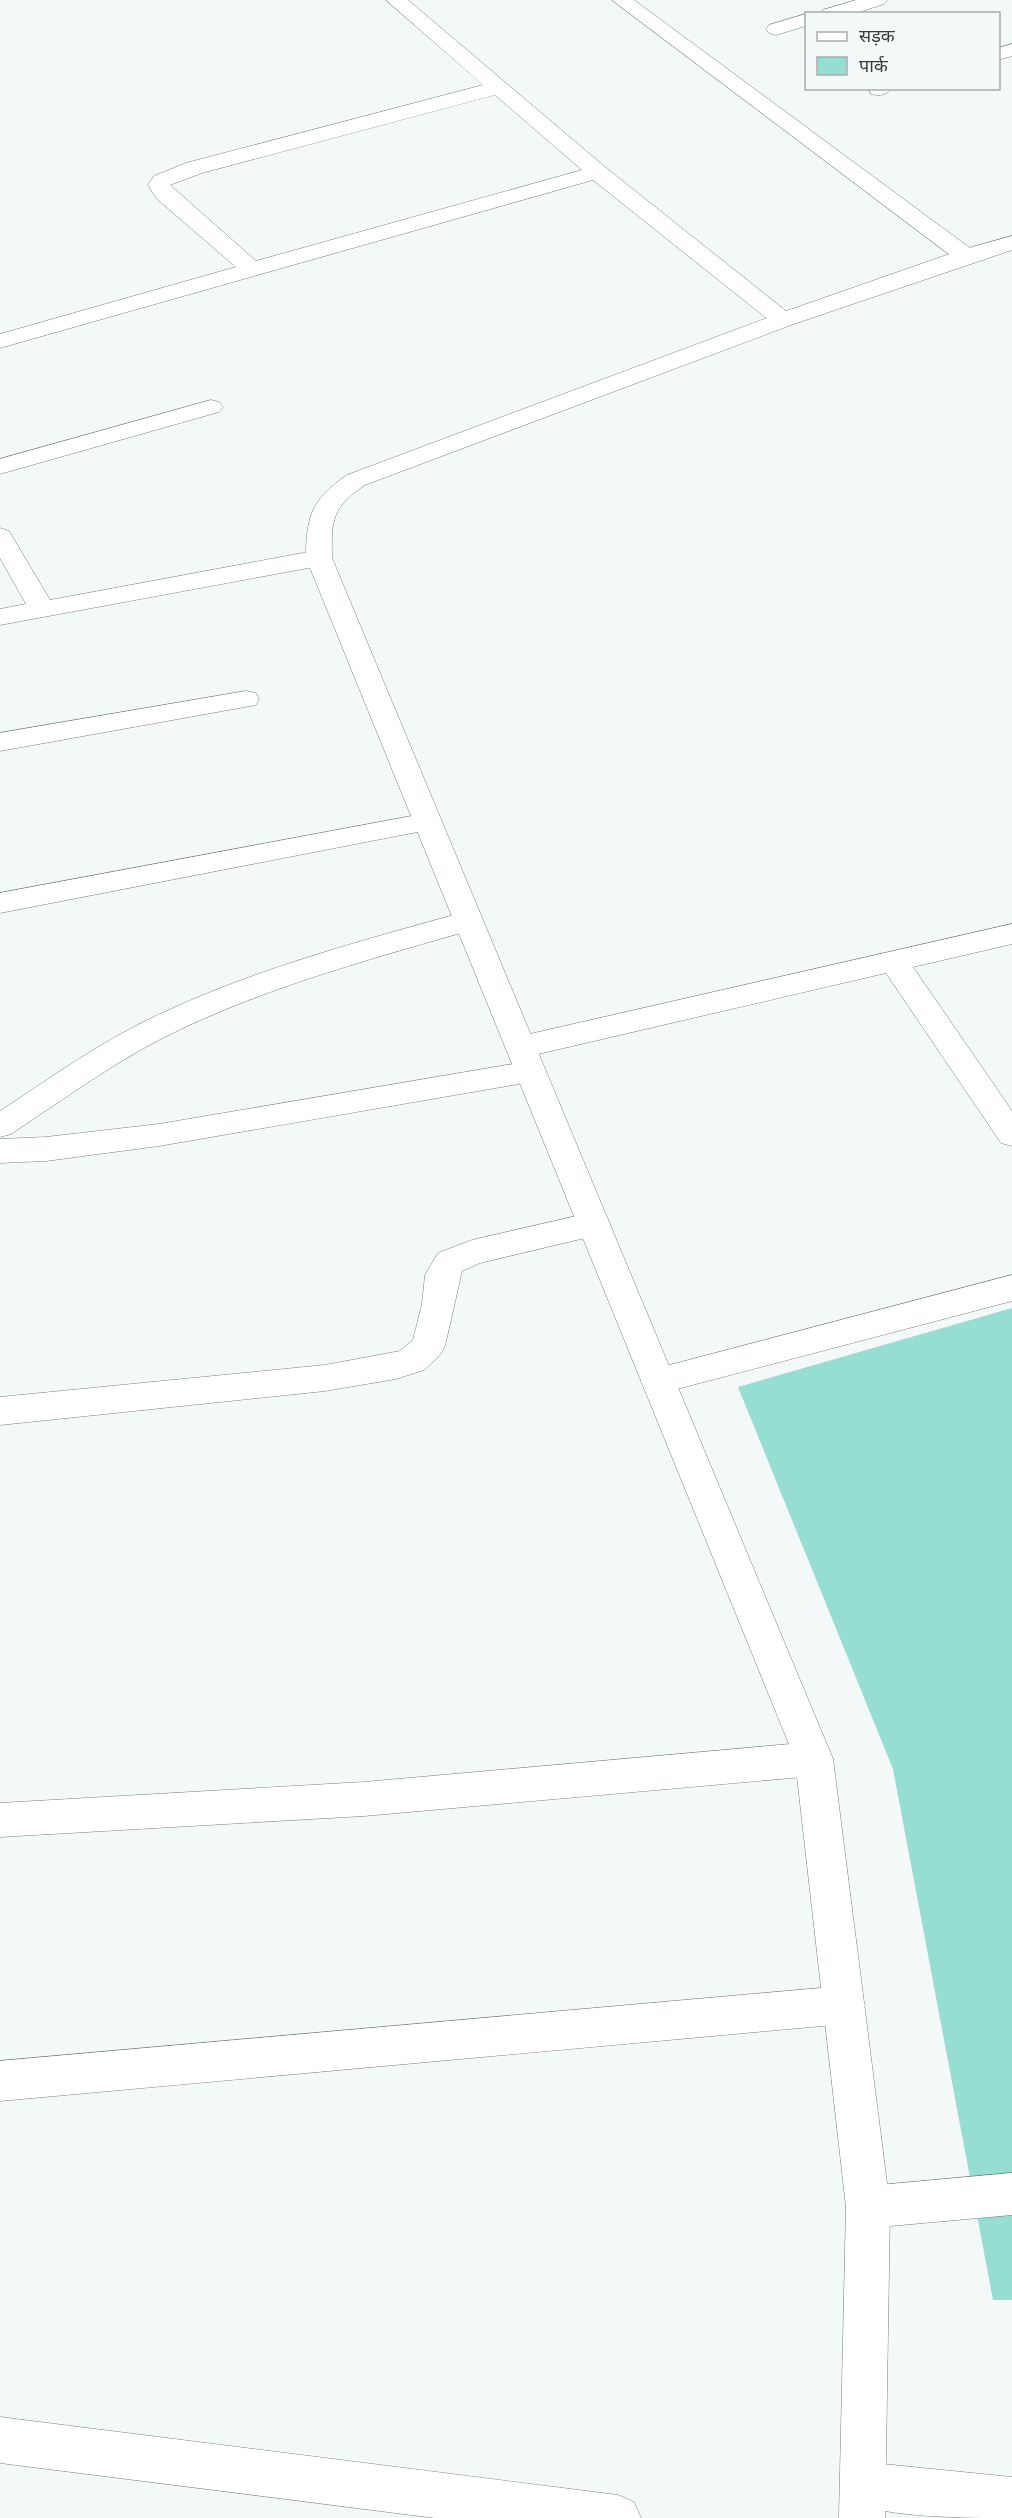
<svg xmlns="http://www.w3.org/2000/svg" width="1012" height="2518" viewBox="0 0 1012 2518" font-family="'Public Sans','Noto Sans Devanagari',sans-serif">
<style>
.green{fill:#97ded2}
.lines{fill:none;stroke-linecap:round;stroke-linejoin:round}
.minor-casing{stroke:#797e7d;stroke-width:1}
.tertiary-casing{stroke:#797e7d;stroke-width:1}
.minor{fill:#fff;fill-rule:evenodd}
.tertiary{fill:#fff;fill-rule:evenodd}
</style>
<rect width="100%" height="100%" fill="#f3f9f8"/>
<path class="green" d="M1012 1308V2300H993L893 1769 738 1387Z"/>
<g class="lines">
<defs>
<path id="minor" d="M386 0H408L605 167 791 315 794 320 791 325H775L593 180 0 348V334L236 267 157 199 148 185 154 176 186 163 483 85ZM495 95 582 170 256 261 170 185 202 173Z
M612 0H634L974 251 977 256 974 261H958Z
M856 0H887L884 4 853 14H821L823 10Z
M806 14V26L776 35 769 33 766 29 769 25Z
M1012 44V56L998 60V48Z
M869 88H891C886 96 879 96 871 94Z
M211 400 219 402 223 407 219 412 0 474V459Z
M0 528 9 531 50 600 319 550 328 553 332 558 328 563 319 566 0 625V609L26 604 0 558Z
M246 691 256 693 259 699 256 705 0 751V733Z
M428 813 438 816 442 822 438 828 0 913V893Z
M468 911 478 914 483 921 478 928C378 957 276 984 181 1029 121 1057 67 1097 11 1134L0 1137V1111C52 1077 103 1040 160 1014 258 968 364 940 468 911Z
M1012 924V944L913 967 1012 1111V1146L1001 1143 886 973 521 1058 510 1055 506 1047 510 1039 521 1036Z
M531 1061 542 1064 546 1072 542 1080 159 1146 46 1161 0 1163V1139L46 1137 159 1124Z
M594 1212 606 1215 610 1224 606 1233 480 1263 462 1271 445 1346 440 1355 424 1370 396 1379 325 1391 0 1425V1397L325 1365 400 1351 413 1340 422 1304 425 1275 438 1253 472 1240Z
M1012 1275V1301L658 1394 646 1391 641 1381 646 1371 658 1368Z
M814 1742 828 1747 833 1759 828 1771 814 1776 364 1816 0 1837V1803L364 1782Z
M844 1986 859 1991 865 2005 859 2019 844 2024 0 2101V2061Z
M1012 2173V2215L868 2228 853 2222 846 2207 853 2192 868 2186Z
M0 2417 618 2495 634 2502 641 2518H435L0 2463Z
M863 2462 1012 2477V2518C966 2518 888 2518 847 2501L840 2485 847 2469Z"/>
<path id="tertiary" d="M1012 236V250L791 325 365 485C332 507 331 520 332 558L833 1759 890 2207 885 2518H839L846 2207 795 1759 306 558C306 516 312 499 347 475L775 315 958 251Z"/>
</defs>
<use href="#minor" class="minor-casing"/>
<use href="#tertiary" class="tertiary-casing"/>
<use href="#minor" class="minor"/>
<use href="#tertiary" class="tertiary"/>
</g>
<rect x="805" y="12" width="195" height="78" fill="#f3f9f8" stroke="#a9adac" stroke-width="1.5"/>
<rect x="817" y="32" width="30" height="9" fill="#ffffff" stroke="#a9adac" stroke-width="1.5"/>
<text x="859" y="42" font-size="18" fill="#393b3a">सड़क</text>
<rect x="817" y="57" width="30" height="18" fill="#97ded2" stroke="#a9adac" stroke-width="1.5"/>
<text x="859" y="72" font-size="18" fill="#393b3a">पार्क</text>
</svg>
